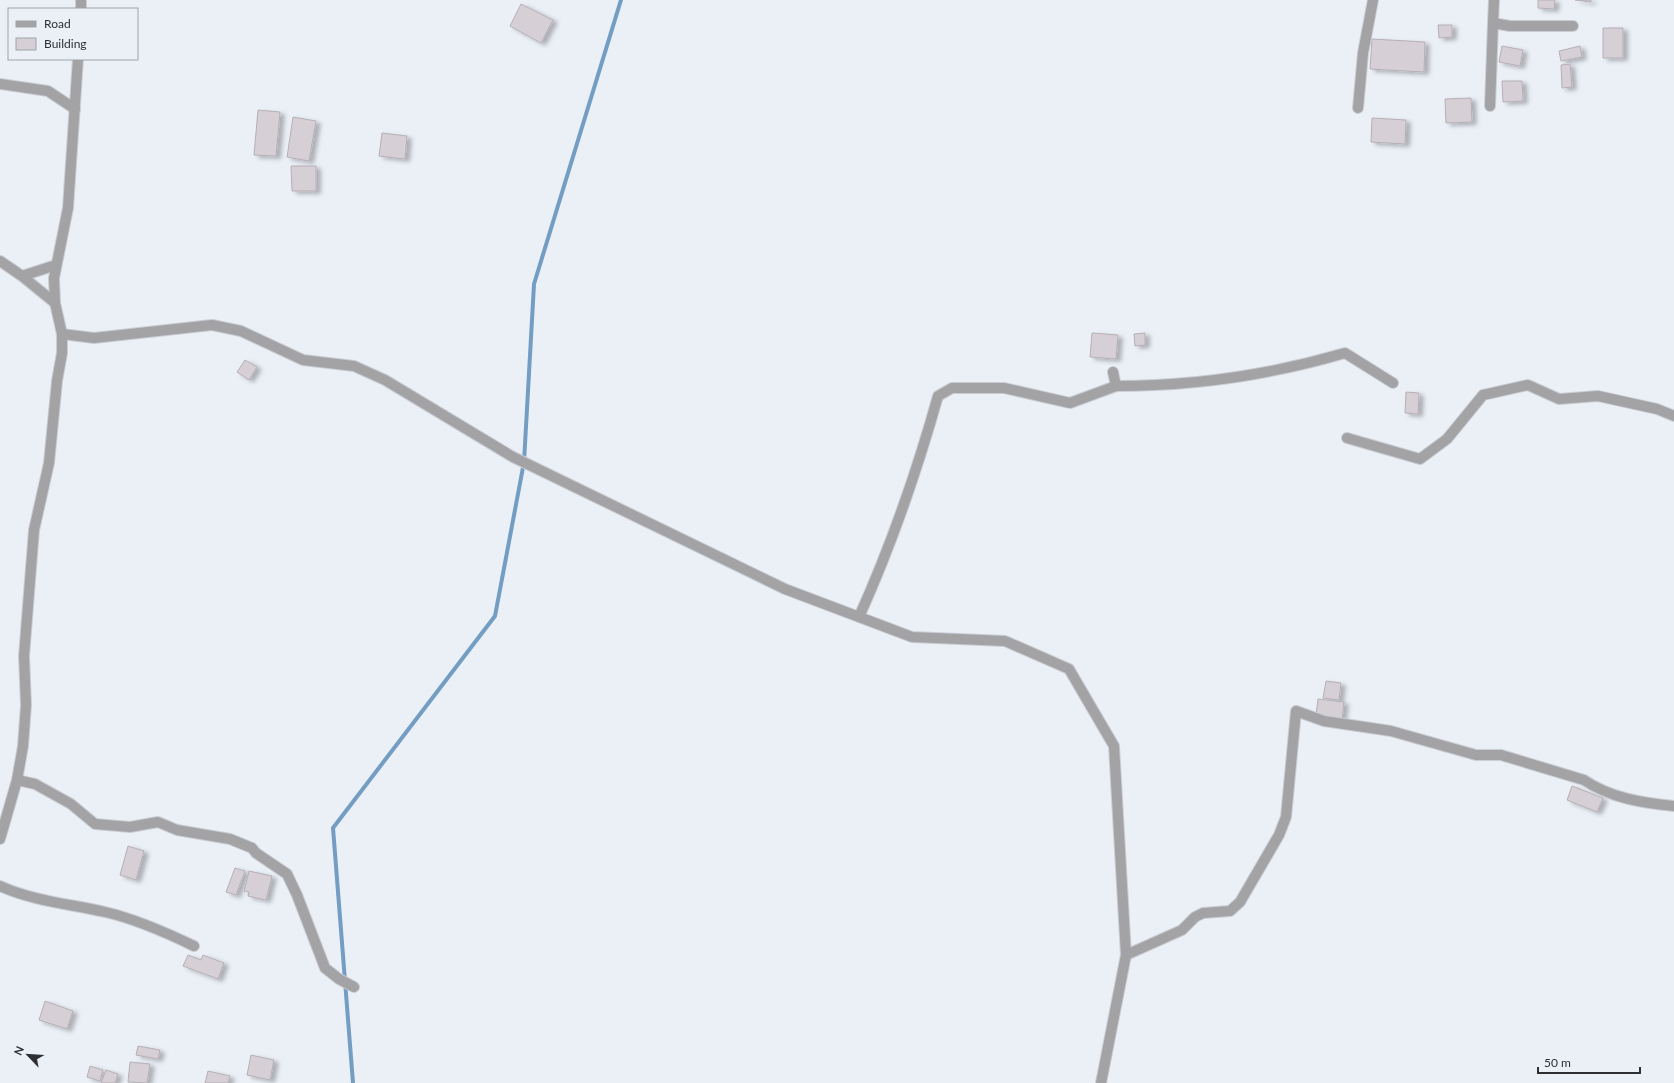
<svg xmlns="http://www.w3.org/2000/svg" width="1674" height="1083" viewBox="0 0 1674 1083" font-family="Lato,sans-serif">
<style>
.lines{fill:none;stroke-linecap:round;stroke-linejoin:round}
.stream{stroke:#739dc2;stroke-width:4}
.building{fill:#d6d0d6;stroke:#b5afb5;filter:url(#shadow)}
.minor-casing{stroke:#c9cdd4;stroke-width:12}
.tertiary-casing{stroke:#c9cdd4;stroke-width:12}
.minor{stroke:#a3a2a4;stroke-width:10}
.tertiary{stroke:#a3a2a4;stroke-width:10}
</style>
<defs>
<filter id="shadow"><feDropShadow dx="4.5" dy="2.5" stdDeviation="2" flood-color="#0004"/></filter>
</defs>
<rect width="100%" height="100%" fill="#ebf0f7"/>
<g class="lines">
<path class="stream" d="M353 1083 333 828 495 616 524 462 534 284 621 0"/>
</g>
<path class="building" d="M1538 0H1555L1554 9 1538 8Z
M1575 0H1591V2Z
M521 4 553 20 541 43 510 26Z
M1438 25H1452V37L1439 38Z
M1603 28H1623V58H1603Z
M1372 39 1425 42 1424 72 1370 69Z
M1502 46 1523 50 1520 66 1499 62Z
M1580 46 1582 57 1561 61 1559 51Z
M1570 64 1572 87 1562 88 1561 65Z
M1502 81H1522L1523 101 1503 102Z
M1471 98 1472 122 1446 123 1445 99Z
M258 110 280 112 276 156 254 155Z
M293 117 316 121 309 161 287 157Z
M1372 118 1406 120 1405 144 1371 142Z
M382 133 407 136 405 159 379 156Z
M291 166H316V191H292Z
M1092 333 1118 335 1116 359 1090 357Z
M1145 333V345L1135 346 1134 334Z
M245 360 257 367 249 380 237 372Z
M1406 392 1419 393 1418 414 1405 413Z
M1326 681 1341 683 1339 700 1323 698Z
M1318 699 1344 702 1342 719 1316 715Z
M1572 786 1603 798 1597 812 1567 800Z
M128 846 144 851 136 880 120 875Z
M235 868 245 871 236 895 226 892Z
M249 871 272 876 266 900 248 896 249 892 244 891Z
M188 955 201 960 203 955 224 963 218 979 183 966Z
M45 1001 73 1011 67 1029 39 1020Z
M138 1046 160 1050 158 1059 136 1055Z
M251 1055 274 1060 270 1080 247 1075Z
M130 1062 150 1064 147 1083 128 1082Z
M90 1066 103 1070 100 1081 87 1077Z
M106 1070 118 1074 115 1083H101Z
M208 1071 230 1076 228 1083H205Z"/>
<g class="lines">
<defs>
<path id="minor" d="M1494 0 1493 23 1510 26H1573
M0 84 48 91 75 109
M1490 106 1493 23
M1358 108 1363 53 1373 0
M0 261 22 276 55 303
M22 276 56 265
M62 334 94 338 212 325 241 331 303 360 354 366 385 380 513 457 785 589 912 637 1005 641 1069 669 1114 746 1126 955 1101 1083
M1116 386C1195 386 1270 375 1345 353L1393 383
M1347 438 1420 459 1447 439 1483 395 1528 385 1559 399 1598 396 1657 409 1674 416
M859 617C891 546 917 471 938 396L952 388H1004L1070 403 1116 386 1113 372
M17 780 35 784 71 804 95 824 130 827 158 822 177 830 230 839 252 848 256 853 287 874 297 895 325 968 339 979 354 987
M0 886C33 901 70 904 105 912 136 919 165 932 194 946
M1126 955 1182 930 1195 917 1203 913 1230 911 1240 902 1279 835 1286 817 1296 711 1324 721 1391 731 1476 755H1501L1584 780C1610 798 1643 803 1674 806"/>
<path id="tertiary" d="M81 9V0
M0 839 17 780 23 746 26 705 24 656 34 530 49 463 57 381 62 353V334L55 303 54 278 68 208 78 59"/>
</defs>
<use href="#minor" class="minor-casing"/>
<use href="#tertiary" class="tertiary-casing"/>
<use href="#minor" class="minor"/>
<use href="#tertiary" class="tertiary"/>
</g>
<rect x="8" y="8" width="130" height="52" fill="#ebf0f7" stroke="#9fa3a8"/>
<rect x="16" y="21" width="20" height="6" fill="#a3a2a4" stroke="#9fa3a8"/>
<text x="44" y="28" font-size="12" fill="#2d2f32">Road</text>
<rect x="16" y="38" width="20" height="12" fill="#d6d0d6" stroke="#9fa3a8"/>
<text x="44" y="48" font-size="12" fill="#2d2f32">Building</text>
<g transform="translate(28 1055) rotate(295)" stroke="#ebf0f7" stroke-width="3" paint-order="stroke">
<path d="M0-3L7 15L0 10L-7 15Z" fill="#2d2f32"/>
<text y="-6" font-size="11" font-weight="bold" text-anchor="middle" fill="#2d2f32">N</text>
</g>
<path d="M1538 1067v6h102v-6" fill="none" stroke="#2d2f32" stroke-width="2"/>
<text x="1544" y="1067" font-size="12" fill="#2d2f32" stroke="#ebf0f7" stroke-width="3" paint-order="stroke">50 m</text>
</svg>
